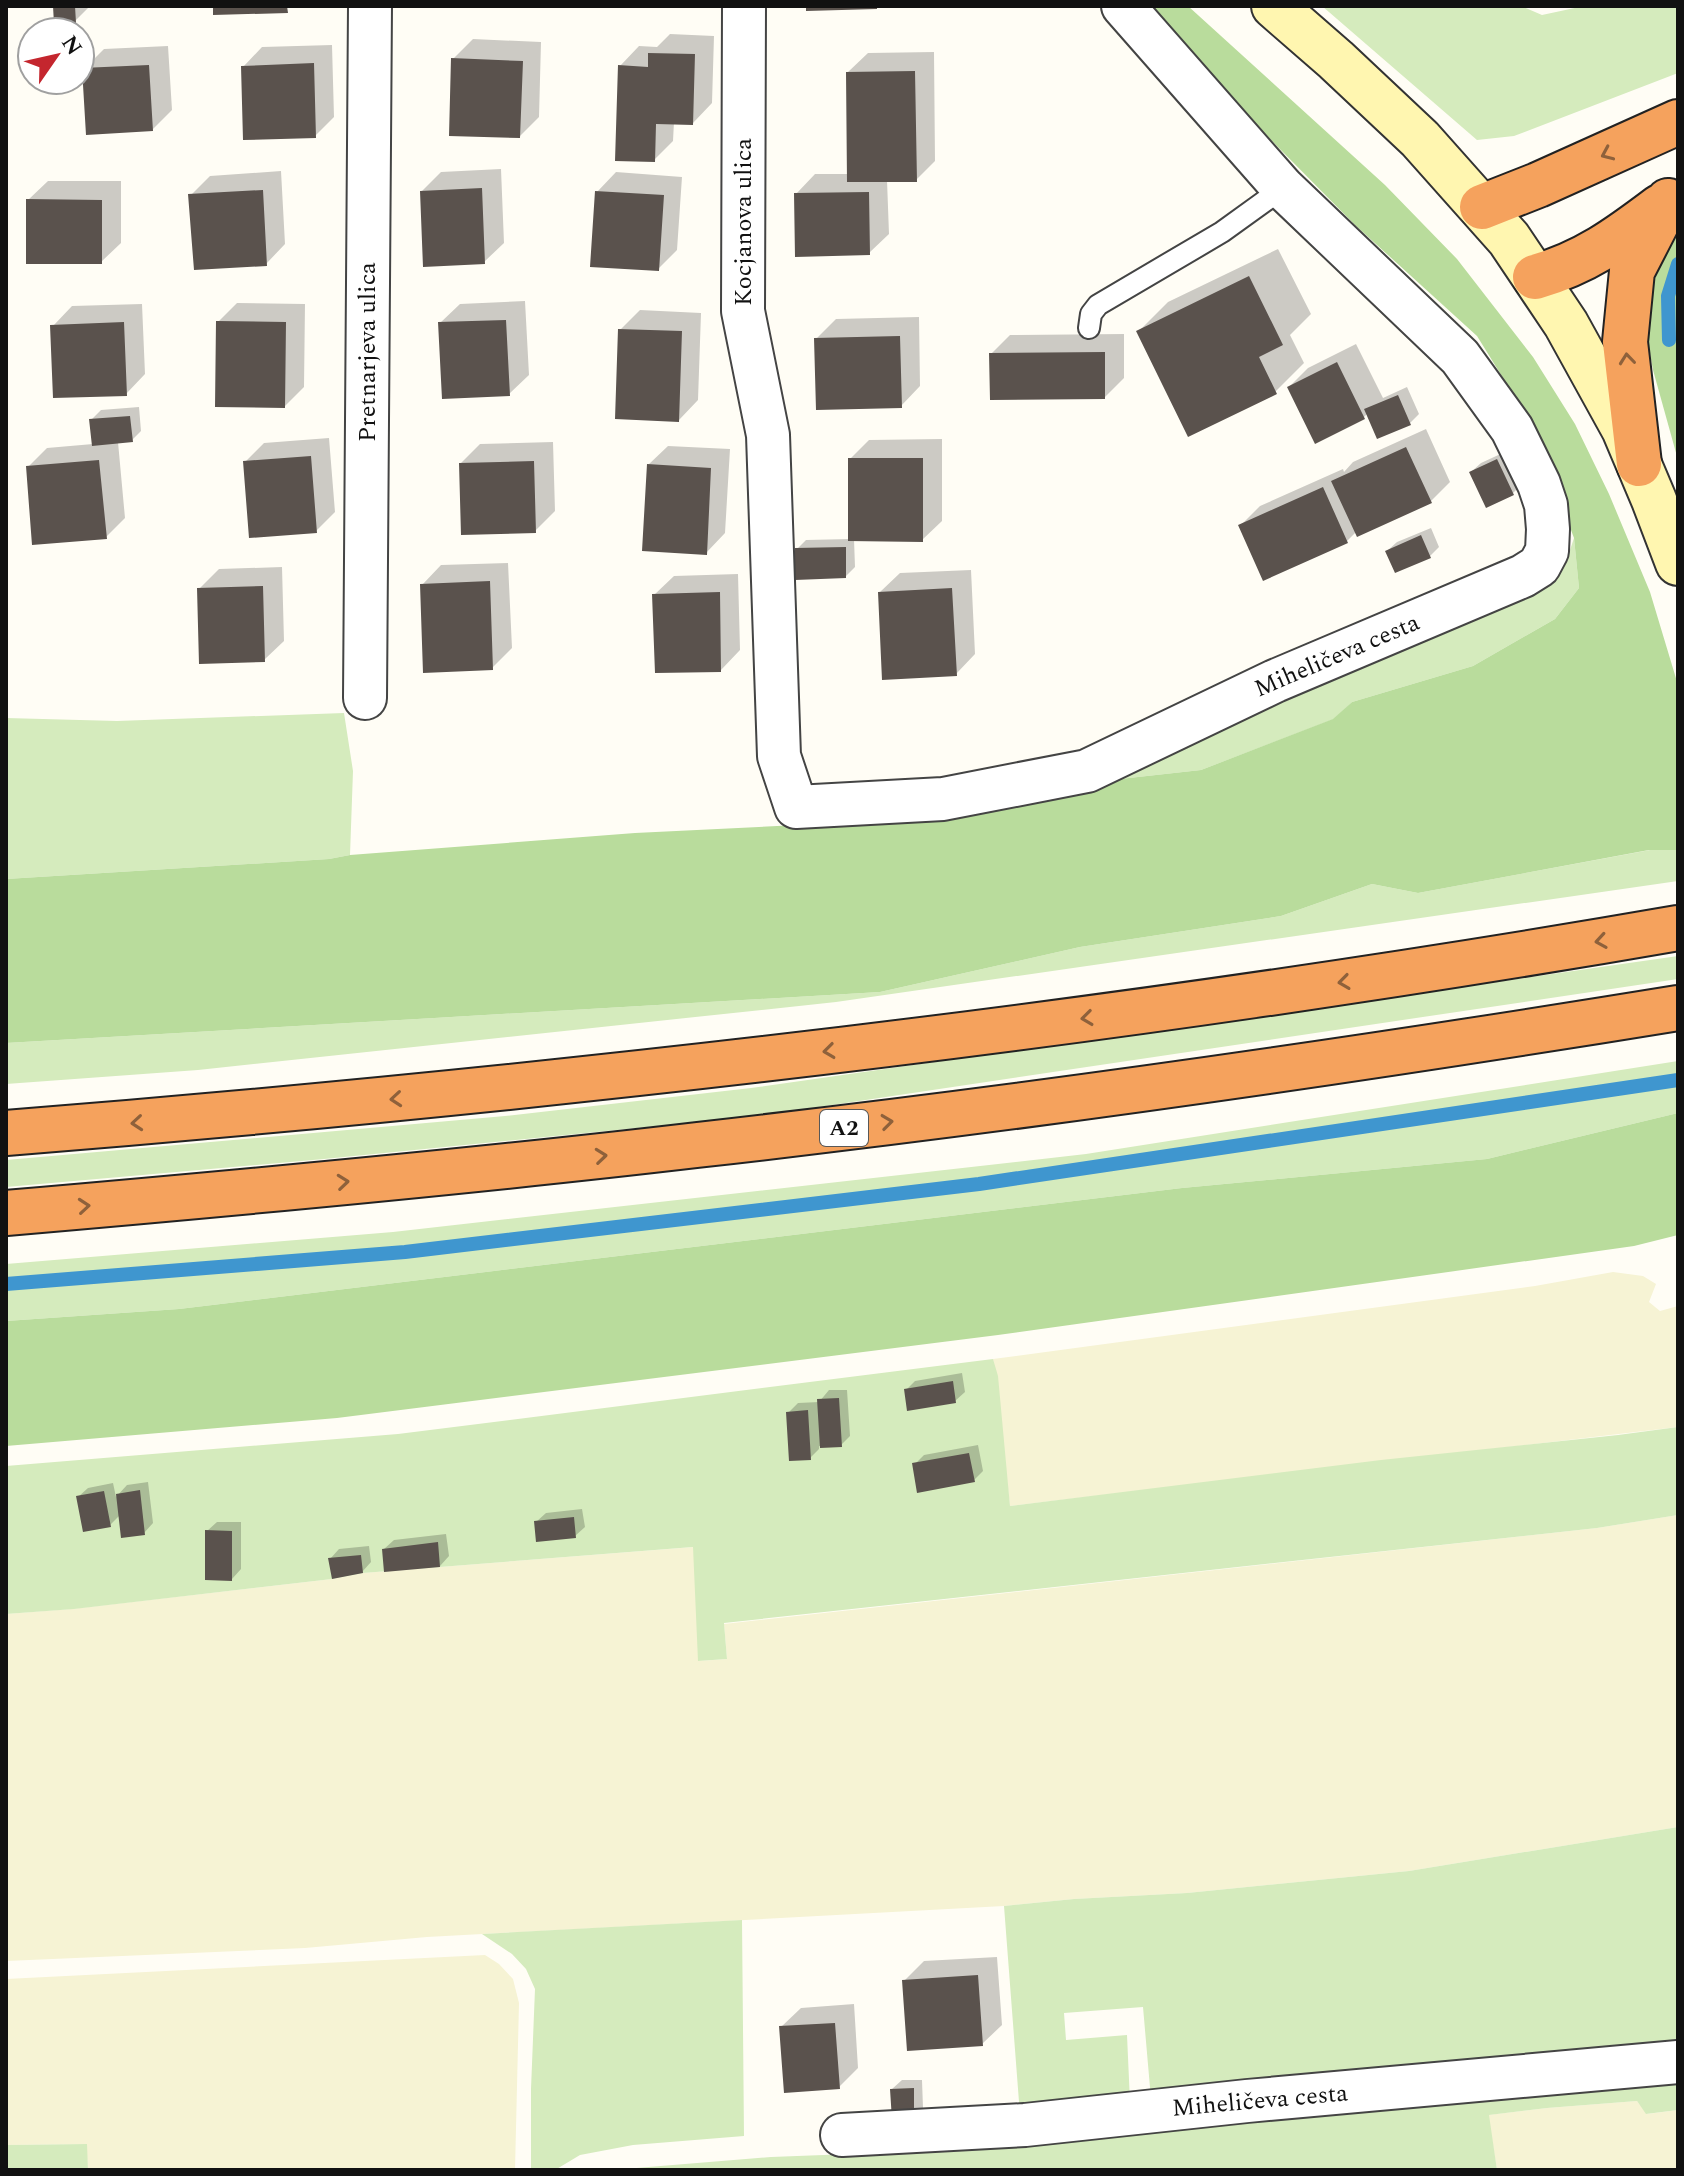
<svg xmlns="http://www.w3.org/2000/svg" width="1684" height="2176" viewBox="0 0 1684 2176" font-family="Spectral,serif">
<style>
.farmland{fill:#f6f3d4}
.green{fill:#d5ebbd}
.forest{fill:#b9dc9c}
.shadow{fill:#0003}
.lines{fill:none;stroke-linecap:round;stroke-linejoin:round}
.stream{stroke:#3f96cf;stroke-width:14}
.building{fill:#5a524d}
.lane-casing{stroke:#444;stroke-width:24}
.street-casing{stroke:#444;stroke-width:46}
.secondary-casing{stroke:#333;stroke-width:48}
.highway-casing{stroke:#222;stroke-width:48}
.lane{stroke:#fff;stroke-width:20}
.street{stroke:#fff;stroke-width:42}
.secondary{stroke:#fff6b0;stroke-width:44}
.highway{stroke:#f5a25d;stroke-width:44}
.oneway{stroke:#8e613b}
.labels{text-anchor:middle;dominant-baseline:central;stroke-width:8;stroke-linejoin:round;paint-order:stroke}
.shield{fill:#fff;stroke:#585858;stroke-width:2}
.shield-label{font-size:22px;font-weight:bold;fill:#111}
.street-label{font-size:24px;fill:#111;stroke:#fff}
</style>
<rect width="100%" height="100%" fill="#fffdf5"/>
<path class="farmland" d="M1613 1272 1643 1276 1656 1284 1649 1302 1660 1311 1678 1306V1427L1010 1506 993 1359 1535 1286Z
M1678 1515V1827L1409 1871 1187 1893 1074 1899 1004 1906 427 1937 305 1948 6 1961V1614L71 1609 332 1579 363 1573 694 1547 699 1661 727 1659 724 1624 1597 1528Z
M485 1955 499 1964 513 1979 519 2003 515 2170H88L86 2144 6 2145V1979Z
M1637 2101 1647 2114 1678 2110V2170H1497L1488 2115 1547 2108Z"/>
<path class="green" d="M1322 6H1521L1542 15 1584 6H1678V73L1514 136 1477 140Z
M1574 538 1579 588 1555 619 1473 666 1352 702 1334 719 1201 770 1102 781 1551 578 1567 559Z
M344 713 353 771 350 855 329 859 6 879V718L117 721Z
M1650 850H1678V881L836 1002 198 1070 6 1084V1043L880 992 1080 947 1281 916 1372 884 1418 893Z
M1678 956V979L758 1116 324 1159 6 1187V1160L505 1116 751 1088Z
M1678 1061V1113L1487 1159 1182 1188 179 1309 6 1321V1264L393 1232 1086 1154Z
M993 1359 998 1376 1010 1506 1381 1460 1618 1435 1678 1427V1515L1597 1528 724 1623 727 1659 698 1661 693 1547 363 1573 332 1579 74 1609 6 1614V1466L398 1434Z
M1678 1827V2053L1151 2099 1143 2007 1064 2013 1066 2040 1127 2035 1130 2102 1020 2115 1004 1906 1074 1899 1187 1893 1409 1871Z
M742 1920 744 2136 633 2145 580 2155 555 2170H531V2089L535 1989 526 1969 512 1954 482 1934Z
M1678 2074V2110L1646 2114 1637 2101 1547 2108 1489 2115 1497 2170H612L771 2157 981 2149 1076 2132Z
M87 2144 88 2170H6V2145Z"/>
<path class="forest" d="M1151 6H1188L1385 185 1457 259 1533 357 1575 424 1609 494 1650 592 1678 685V850H1649L1418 893 1372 884 1281 916 1080 947 880 992 6 1043V879L329 859 350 855 635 833 878 821 1102 781 1201 770 1333 719 1352 702 1473 666 1555 619 1579 588 1574 538 1531 423 1477 336 1355 225 1262 131Z
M1678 228V460L1653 370 1646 332 1650 296 1664 248Z
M1678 1113V1235L1634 1246 998 1335 337 1418 6 1446V1321L179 1309 1182 1188 1487 1159Z"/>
<path class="shadow" d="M55 6H90L75 21Z
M670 34 714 36 712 103 693 123 674 122 673 141 654 160 620 66 639 46 657 47Z
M473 39 541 42 539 117 520 136 453 59Z
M332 45 334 117 315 136 243 67 262 47Z
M168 46 172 110 152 130 84 69 104 49Z
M934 52 935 161 916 180H887L889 234 869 253 796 194 815 174H849L848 72 868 53Z
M501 169 504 243 484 262 422 191 441 172Z
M281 171 285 244 266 264 191 195 210 176Z
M616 172 682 177 677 250 658 269 597 192Z
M48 181H121V243L101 262 28 200Z
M1278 249 1311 314 1290 335 1304 363 1275 392 1139 331 1168 302Z
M525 301 529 375 509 394 440 323 460 304Z
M237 303 305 304 304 387 285 406 218 322Z
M142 304 145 374 126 394 53 326 72 306Z
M640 310 701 313 698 400 679 420 620 330Z
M919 317 920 386 901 406 816 339 836 319Z
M1124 334V378L1105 397 991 354 1010 335Z
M1356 344 1383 398 1407 387 1419 414 1410 423 1368 413 1364 417 1289 387 1308 368Z
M139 407 141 431 132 440 118 442 125 518 106 537 28 467 47 448 93 444 91 420 101 410Z
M1426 429 1450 482 1431 501 1356 532 1347 541 1240 526 1260 506 1343 469 1344 472 1353 462Z
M329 438 335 512 316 531 245 462 264 443Z
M942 439V521L922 540 854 539 855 567 846 576 797 549 806 540 850 539V459L869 440Z
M553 442 555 511 535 531 461 463 480 444Z
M668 446 730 449 725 533 706 553 648 465Z
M1507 451 1522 484 1513 493 1471 472 1481 463Z
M1431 528 1439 547 1430 556 1387 551 1397 542Z
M508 563 512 648 492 668 422 585 441 565Z
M282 567 284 641 264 660 199 589 219 569Z
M971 570 975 654 956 674 880 592 900 573Z
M738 574 740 650 721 670 654 595 674 576Z
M962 1373 965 1392 955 1401 906 1390 915 1381Z
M829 1390H847L850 1436 841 1445 819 1446V1449L810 1458 788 1413 798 1403 819 1402Z
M978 1445 983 1471 974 1480 915 1464 924 1455Z
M148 1482 153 1523 144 1533 120 1515 110 1525 78 1497 88 1488 113 1483 116 1497 127 1485Z
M582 1509 585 1527 575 1536 536 1522 546 1513Z
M217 1522H241V1569L232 1579 207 1531Z
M446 1534 449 1556 440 1566 384 1549 394 1540Z
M369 1546 371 1562 362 1572 330 1559 339 1549Z
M997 1957 1002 2025 982 2044 904 1981 924 1961Z
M854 2004 858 2068 839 2087 781 2027 801 2008Z
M902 2080H922L923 2108 913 2118 892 2089Z"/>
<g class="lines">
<path class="stream" d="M1669 340 1668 296 1678 264
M6 1284 405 1252 979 1184 1678 1080"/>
</g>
<path class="building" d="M53 6H75L76 23 54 24Z
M213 6H287L288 13 213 15Z
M806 6H877V9L806 11Z
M648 53 695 54 693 125 656 124 655 162 615 161 618 65 648 67Z
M451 58 523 61 520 138 449 136Z
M314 63 316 138 243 140 241 66Z
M149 65 153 131 86 135 82 68Z
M915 71 917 182H847L846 72Z
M482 188 485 264 423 267 420 191Z
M263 190 267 266 194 270 188 194Z
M595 191 664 195 659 271 590 267Z
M869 192 870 255 795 257 794 193Z
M26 199 102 200V264H26Z
M1249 276 1283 345 1259 357 1277 394 1188 437 1136 331Z
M506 320 510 396 442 399 438 322Z
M216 321 286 322 285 408 215 407Z
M124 322 127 396 53 398 50 325Z
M618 329 682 331 679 422 615 419Z
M900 336 902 408 816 410 814 338Z
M1105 352V399L990 400 989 353Z
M1337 362 1365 419 1315 444 1287 387Z
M1398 395 1411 425 1377 439 1364 409Z
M130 416 133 442 92 446 89 419Z
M1406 447 1432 503 1357 537 1331 481Z
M311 456 317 533 249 538 243 461Z
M848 458H923V542L848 541Z
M1497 459 1514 495 1486 508 1469 472Z
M99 460 107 539 32 545 26 466Z
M534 461 536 533 461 535 459 463Z
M647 464 711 468 707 555 642 551Z
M1323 487 1348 543 1263 581 1238 525Z
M1421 535 1431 558 1395 573 1385 551Z
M846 547V578L795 580V548Z
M490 581 493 670 423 673 420 584Z
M263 586 265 662 199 664 197 588Z
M952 588 957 676 882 680 878 592Z
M720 592 721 672 655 673 652 594Z
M953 1381 956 1403 907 1411 904 1389Z
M839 1398 842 1447 820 1448 817 1399Z
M808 1410 811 1460 789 1461 786 1412Z
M969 1453 975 1482 917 1493 912 1463Z
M140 1490 145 1535 121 1538 116 1494Z
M104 1491 111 1527 83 1532 76 1496Z
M574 1517 576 1538 536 1542 534 1521Z
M205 1530 232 1531V1581L205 1580Z
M438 1542 440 1567 384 1572 382 1549Z
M361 1555 363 1573 332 1579 328 1558Z
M978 1975 983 2046 907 2051 902 1980Z
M835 2023 840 2089 784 2093 779 2026Z
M914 2088V2120H892L890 2089Z"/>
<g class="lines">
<defs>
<path id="lane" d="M1089 328 1091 314 1098 305 1222 232 1283 188"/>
<path id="street" d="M744 6 743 311 768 435 779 756 796 807 943 799 1087 771 1275 681 1523 576 1539 566 1547 551 1548 529 1546 505 1539 484 1512 429 1460 357 1283 188 1123 6
M365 698 370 6
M842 2135 1025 2125 1247 2101 1678 2062"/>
<path id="secondary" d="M1274 6 1336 60 1420 139 1509 239 1566 324 1624 429 1654 500 1678 563"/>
<path id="highway" d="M1482 207 1538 185 1678 122
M1535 277C1585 263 1619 238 1660 207
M1639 464 1625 342 1632 271 1668 201
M6 1133C566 1088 1124 1024 1678 928
M6 1213C237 1193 467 1172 697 1145 1025 1108 1352 1061 1678 1008"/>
</defs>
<use href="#lane" class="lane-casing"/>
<use href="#street" class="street-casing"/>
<use href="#secondary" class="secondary-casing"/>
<use href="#highway" class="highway-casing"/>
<use href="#lane" class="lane"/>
<use href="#street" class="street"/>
<use href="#secondary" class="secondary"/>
<use href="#highway" class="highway"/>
</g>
<defs><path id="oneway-chevron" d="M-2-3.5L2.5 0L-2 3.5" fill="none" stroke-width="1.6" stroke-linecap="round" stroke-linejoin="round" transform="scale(2)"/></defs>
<g class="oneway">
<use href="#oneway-chevron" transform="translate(1607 154) rotate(156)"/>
<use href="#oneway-chevron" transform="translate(1627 359) rotate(-96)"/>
<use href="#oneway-chevron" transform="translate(1601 941) rotate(171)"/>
<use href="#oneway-chevron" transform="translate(1344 982) rotate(172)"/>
<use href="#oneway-chevron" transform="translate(1087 1018) rotate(173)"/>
<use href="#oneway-chevron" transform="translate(829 1051) rotate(173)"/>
<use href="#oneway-chevron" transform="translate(396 1099) rotate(175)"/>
<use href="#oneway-chevron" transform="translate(887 1122) rotate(-7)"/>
<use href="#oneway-chevron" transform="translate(137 1123) rotate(175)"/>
<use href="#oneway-chevron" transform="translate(601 1156) rotate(-6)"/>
<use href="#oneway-chevron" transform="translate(343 1182) rotate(-6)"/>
<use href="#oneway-chevron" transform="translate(84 1206) rotate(-5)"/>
</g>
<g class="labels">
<rect class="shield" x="820" y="1110" width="48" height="36" rx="6"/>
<g class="shield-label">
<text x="844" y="1128">A2</text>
</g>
<g class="street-label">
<text transform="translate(744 222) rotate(-90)">Kocjanova ulica</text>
<text transform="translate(368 352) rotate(-90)">Pretnarjeva ulica</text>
<text transform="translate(1337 656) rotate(-23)">Miheličeva cesta</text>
<text transform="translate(1260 2101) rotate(-5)">Miheličeva cesta</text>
</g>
</g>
<rect width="1684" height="2176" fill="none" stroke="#111111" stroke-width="16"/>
<g transform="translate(56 56) rotate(56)"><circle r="38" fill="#ffffff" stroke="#a0a0a0" stroke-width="2"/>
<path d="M0-6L14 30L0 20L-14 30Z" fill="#c4262e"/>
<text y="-12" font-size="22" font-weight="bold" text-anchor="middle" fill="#111111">N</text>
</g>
</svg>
